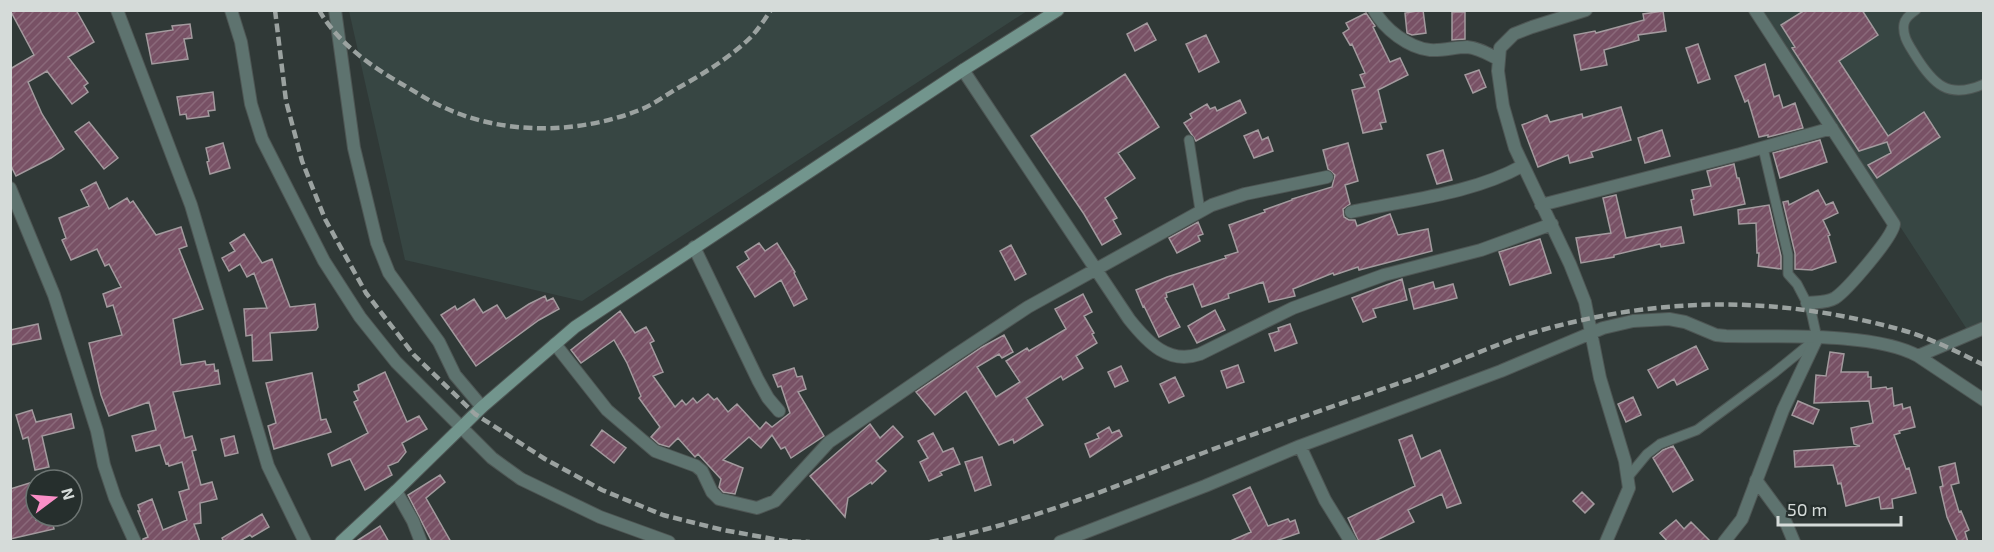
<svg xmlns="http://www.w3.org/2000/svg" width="1994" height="552" viewBox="0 0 1994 552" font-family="'Exo 2',sans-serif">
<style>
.built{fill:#374643}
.building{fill:url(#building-hatch);stroke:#a39a9e;stroke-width:1.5}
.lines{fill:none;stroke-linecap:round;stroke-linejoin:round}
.lane-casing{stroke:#4e5654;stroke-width:11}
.street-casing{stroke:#4e5654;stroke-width:14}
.secondary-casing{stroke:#4e5654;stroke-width:14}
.lane{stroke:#5e736f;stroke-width:9}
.street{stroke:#5e736f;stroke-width:12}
.secondary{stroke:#72958d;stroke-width:12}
.rail{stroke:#9ba2a0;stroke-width:4.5;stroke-dasharray:9 4.5;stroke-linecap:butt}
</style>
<defs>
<pattern id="building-hatch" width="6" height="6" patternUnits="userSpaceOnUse" patternTransform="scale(1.5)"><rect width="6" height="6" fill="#785165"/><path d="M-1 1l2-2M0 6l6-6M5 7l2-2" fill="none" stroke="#8a697a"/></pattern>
</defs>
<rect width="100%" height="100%" fill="#303937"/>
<path class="built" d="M349 11V10L1027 11 582 301 405 260Z
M1760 11H1983V321L1968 331Z"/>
<path class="building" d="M10 10H76L94 42 68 57 88 83 84 86 88 92 72 104 47 71 28 82 42 114 64 149 51 158 16 176 10 164V69L34 55Z
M1423 10 1426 33 1412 35 1407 33 1405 13Z
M1805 10H1862L1878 35 1839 61 1888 136 1924 112 1940 137 1877 178 1868 165 1891 153 1887 142 1859 151 1792 48 1795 47 1781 25Z
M1663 11 1666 31 1638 35 1639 40 1604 50 1607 65 1581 70 1574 35 1595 31 1596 33 1644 20 1643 14Z
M1452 12H1465V39L1452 40Z
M1366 13 1375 26 1373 27 1390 62 1400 58 1408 75 1378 90 1386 122 1380 123 1382 129 1363 133 1352 90 1365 87 1360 75 1365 73 1352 44 1350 45 1343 33 1349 29 1346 23Z
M1147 23 1156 40 1135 51 1127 34Z
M190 24 192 38 184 39 188 59 152 64 146 34 173 30 172 26Z
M1206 35 1219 62 1199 72 1186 44Z
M1698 44 1710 79 1698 83 1686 48Z
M1765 64 1774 97 1779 95 1783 108 1795 103 1803 128 1768 137V135L1759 137 1748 100 1745 102 1735 76Z
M1479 70 1486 87 1473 93 1465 75Z
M1125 74 1159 127 1118 153 1135 178 1105 198 1117 218 1113 220 1121 234 1102 245 1084 214 1031 136Z
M213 92 215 110 208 111 209 116 187 119 186 114 180 115 177 97Z
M1240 100 1246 113 1196 141 1184 123 1192 118 1190 114 1207 104 1210 109 1215 107 1217 111Z
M1621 107 1631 140 1591 152 1593 157 1570 163 1568 155 1538 167 1522 125 1547 115 1550 122 1582 114 1583 118Z
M89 122 118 158 104 169 75 132Z
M1258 130 1262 140 1268 137 1273 151 1254 158 1244 136Z
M1662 130 1670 156 1645 163 1638 138Z
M1820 140 1827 162 1780 178 1773 153Z
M223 143 230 168 210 174 207 162 209 161 206 148Z
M1348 143 1358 181 1345 185 1350 204 1343 209 1344 217 1349 220H1355L1357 226 1390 214 1398 235 1428 229 1432 251 1359 270 1358 267 1334 275 1333 273 1293 289 1295 296 1269 302 1263 282 1228 294 1229 298 1202 307 1193 284 1166 293 1167 297 1165 298 1180 327 1159 337 1144 306 1143 307 1136 290 1167 277 1226 258 1225 256 1238 252 1229 225 1265 212 1264 210 1292 200V199L1332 187 1335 175 1328 169 1323 150Z
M1443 150 1452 180 1437 184 1427 155Z
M1734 164 1737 178H1739L1745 204 1694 215 1691 200 1694 199 1692 190 1711 186 1707 171Z
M96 182 109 209 127 198 130 203 133 201 156 235 181 227 187 246 179 249 203 309 173 319 181 365 205 361 206 365 214 364 215 371 218 370 220 384 173 392 185 438 192 436 196 450 192 451 201 485 212 482 217 499 200 503 201 523 194 524 200 542H143V539L148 537 138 511H140L138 505 152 499 163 530 187 520 179 492 189 489 182 462 169 466 168 463 166 464 160 445 136 451 132 436 156 430 149 402 109 416 101 395 89 343 122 335 113 305 107 307 103 294 121 287 109 264 105 266 97 249 71 260 62 240 66 238 59 218 89 206 81 190Z
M1818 190 1826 205 1833 202 1838 213 1823 220 1830 235 1828 236 1836 262 1812 270 1795 269V253L1783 202 1788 201 1789 205Z
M1616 195 1626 238 1681 227 1684 243 1661 247 1660 244 1614 255V257L1581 263 1576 238 1611 233 1603 198Z
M1769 205 1781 256V269L1758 266 1759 253H1757L1756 223 1739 224 1738 210Z
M1198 222 1203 234 1198 236 1200 241 1177 253 1169 238Z
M244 234 262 263 272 259 290 307 315 304 318 327 316 330 270 333 272 360 253 361 252 335 246 336 244 309 267 308 254 273 247 277 240 264 229 271 222 258 235 251 230 243Z
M1540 239 1551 273 1510 285 1499 252Z
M759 243 765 251 777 243 795 272 794 273 807 299 794 306 781 280 755 297 737 267 749 259 745 252Z
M1011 245 1026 274 1015 280 1000 251Z
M1402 279 1407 300 1373 309 1376 317 1363 322 1352 298Z
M1433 282 1435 289 1453 284 1457 298 1414 309 1409 289Z
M1083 294 1092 312 1084 316 1094 333 1092 334 1097 343 1076 356 1083 368 1063 380 1061 376 1026 398 1043 425 1014 443 1013 439 999 445 966 391 935 415 916 392 982 347 1004 335 1013 352 1002 358 999 354 977 367 996 397 1020 382 1006 361 1027 348 1029 351 1066 329 1055 309Z
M545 296 547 301 553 298 559 309 539 320 476 366 441 315 455 306 457 310 474 299 483 313 497 305 506 319 529 304Z
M1215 310 1225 330 1197 343 1188 326Z
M620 311 635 333 646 327 654 341 650 343 663 372 653 376 675 407 682 400 686 405 693 398 697 403 708 394 714 400 717 398 728 412 737 404 760 429 766 422 772 427 790 413 781 386 778 387 773 375 794 368 797 377 802 376 806 389 798 392 824 436 791 458 785 447 781 449 772 435 761 448 749 437 723 460 743 468 735 494 723 492 719 487 721 479 698 454 695 457 678 438 669 447 659 444 651 437 660 427 639 398 641 396 627 363 614 340 581 363 571 350Z
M38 324 41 339 10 345V330Z
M1290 324 1297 343 1275 351 1269 334 1279 331 1278 328Z
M1696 346 1708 369 1677 385 1674 379 1658 388 1648 370Z
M1830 352 1844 354 1841 372H1868V377H1871V389L1886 387 1887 389 1892 388 1894 406 1902 404 1903 409 1910 407 1915 427 1899 431 1900 433 1894 435 1906 469 1909 468 1916 493 1892 499 1893 508 1881 509 1879 497 1846 506 1841 483 1838 484 1833 465 1795 467 1794 451 1860 446 1854 444 1851 428 1873 423 1869 401 1814 403 1816 375 1826 376Z
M1238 365 1244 382 1227 388 1221 371Z
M1121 366 1128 381 1115 387 1108 372Z
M385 372 407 422 419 416 427 429 402 443 406 452 398 462 388 466 392 475 365 490 350 459 332 466 328 454 368 433 354 402 358 400 354 392 359 390 358 385Z
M312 373 321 420 326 419 331 432 274 449 268 426 276 423 266 383Z
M1175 377 1184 396 1169 403 1160 384Z
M1633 397 1641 415 1626 422 1618 404Z
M1798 401 1819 410 1813 424 1792 415Z
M32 410 36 422 71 414 74 428 42 436 49 467 35 470 28 437 23 439 16 415Z
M870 424 880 438 893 426 903 437 876 461 886 471 872 484 871 482 848 498 845 517 810 476Z
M1109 427 1112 433 1119 430 1122 436 1090 457 1085 444 1099 438 1097 434Z
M602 430 626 448 614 463 591 445Z
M933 433 943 452 953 448 960 464 940 472 942 475 929 481 920 462 928 458 918 441Z
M1412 435 1421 459 1440 450 1461 503 1447 508 1442 494 1408 510 1414 522 1373 542H1359L1348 518 1415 486 1399 440Z
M234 436 238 453 225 456 221 439Z
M1673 446 1693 480 1673 492 1653 458 1663 450Z
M982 457 991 485 975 491 965 462Z
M1955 463 1959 483 1951 485 1959 512 1961 511 1969 530 1965 532 1968 542H1958L1947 517 1940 487 1943 486 1939 467Z
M440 475 445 482 426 498 451 542H432L408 495Z
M36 481V520L51 516 54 529 10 539V489Z
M1250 487 1268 526 1288 519 1290 522 1295 520 1299 533 1273 542H1228L1251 532 1233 495Z
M1582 492 1594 504 1585 513 1573 501Z
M262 514 269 527 252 537 250 535 238 542H224L222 538Z
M1676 520 1684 529 1691 522 1711 542H1668L1660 533Z
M380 526 389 542H355Z"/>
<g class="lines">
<defs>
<path id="lane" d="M1916 10C1910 14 1905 18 1904 24 1902 36 1909 45 1915 55 1933 84 1948 100 1984 84
M1189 140 1200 210
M1628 477 1647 454 1660 444 1697 430 1774 373 1817 338 1811 311 1797 284 1788 274V255L1763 148"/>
<path id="street" d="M117 10 191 205 268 466 305 542
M231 10 241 42 251 104 262 139 324 261 360 317 396 362 492 458 521 479 600 517 669 542
M335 10 354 148 377 243 389 273 439 342 455 375 482 407
M1374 10C1384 29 1409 48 1430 50 1443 51 1455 47 1467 47 1479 48 1488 54 1498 59
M1586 10 1532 27 1514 34 1500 48 1498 71 1503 106 1515 148 1570 264 1585 302 1600 378 1625 461 1629 488 1606 542
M1755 10 1894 224C1893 237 1847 290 1835 298 1827 303 1816 302 1807 303
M963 70 1129 319C1148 343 1169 365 1200 354L1293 308 1384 275 1481 250 1552 224
M10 188 54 295 97 431 104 465 115 498 135 542
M1541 205 1740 154 1832 128
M1351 212C1406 200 1472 194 1522 166
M694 247 758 380 768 398 779 411
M555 344 607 410 655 451 696 466 702 471 712 492 719 499 757 508 775 501 829 442 951 358 1028 307 1212 205 1245 194 1327 177
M1918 356 1984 328
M1300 446 1325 500 1351 542
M1756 480 1784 518 1794 542
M396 491 413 521 421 542
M1060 542 1205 486 1300 446 1501 371 1603 328 1633 321 1669 319 1685 322 1716 335 1726 336C1777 337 1875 332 1918 356L1984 400
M1724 542 1742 519 1783 410 1817 338"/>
<path id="secondary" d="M341 542 396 491 482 407 575 327 963 70 1058 10"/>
</defs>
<use href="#lane" class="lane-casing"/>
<use href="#street" class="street-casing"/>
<use href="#secondary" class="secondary-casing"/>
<use href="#lane" class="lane"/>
<use href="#street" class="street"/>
<use href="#secondary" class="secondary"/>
<path class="rail" d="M275 10 286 101 302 161 325 219 366 293 414 355 475 414 545 459 602 490 663 515 723 530 785 541 810 542
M319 10C338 44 375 69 407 87 419 94 431 102 443 107 504 136 581 134 642 109 654 104 666 95 678 88 703 74 731 57 752 36 759 28 765 19 771 10
M930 542C1025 524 1113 487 1203 453 1274 426 1346 402 1417 377 1458 362 1499 342 1542 330 1664 296 1779 296 1902 330 1930 338 1958 352 1984 365"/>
</g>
<rect width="1994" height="552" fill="none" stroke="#d5dbd9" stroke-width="24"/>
<g transform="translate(54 498) rotate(74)"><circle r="28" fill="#262f2d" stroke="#6c7472" stroke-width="1.5"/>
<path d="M0-4.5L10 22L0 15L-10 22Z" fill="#fa8fc7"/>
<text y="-9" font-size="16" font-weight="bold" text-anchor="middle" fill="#d5dbd9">N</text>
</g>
<path d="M1778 516v9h123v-9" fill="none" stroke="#d5dbd9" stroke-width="3"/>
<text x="1787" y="516" font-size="18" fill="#d5dbd9" stroke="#262f2d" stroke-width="4.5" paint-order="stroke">50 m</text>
</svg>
